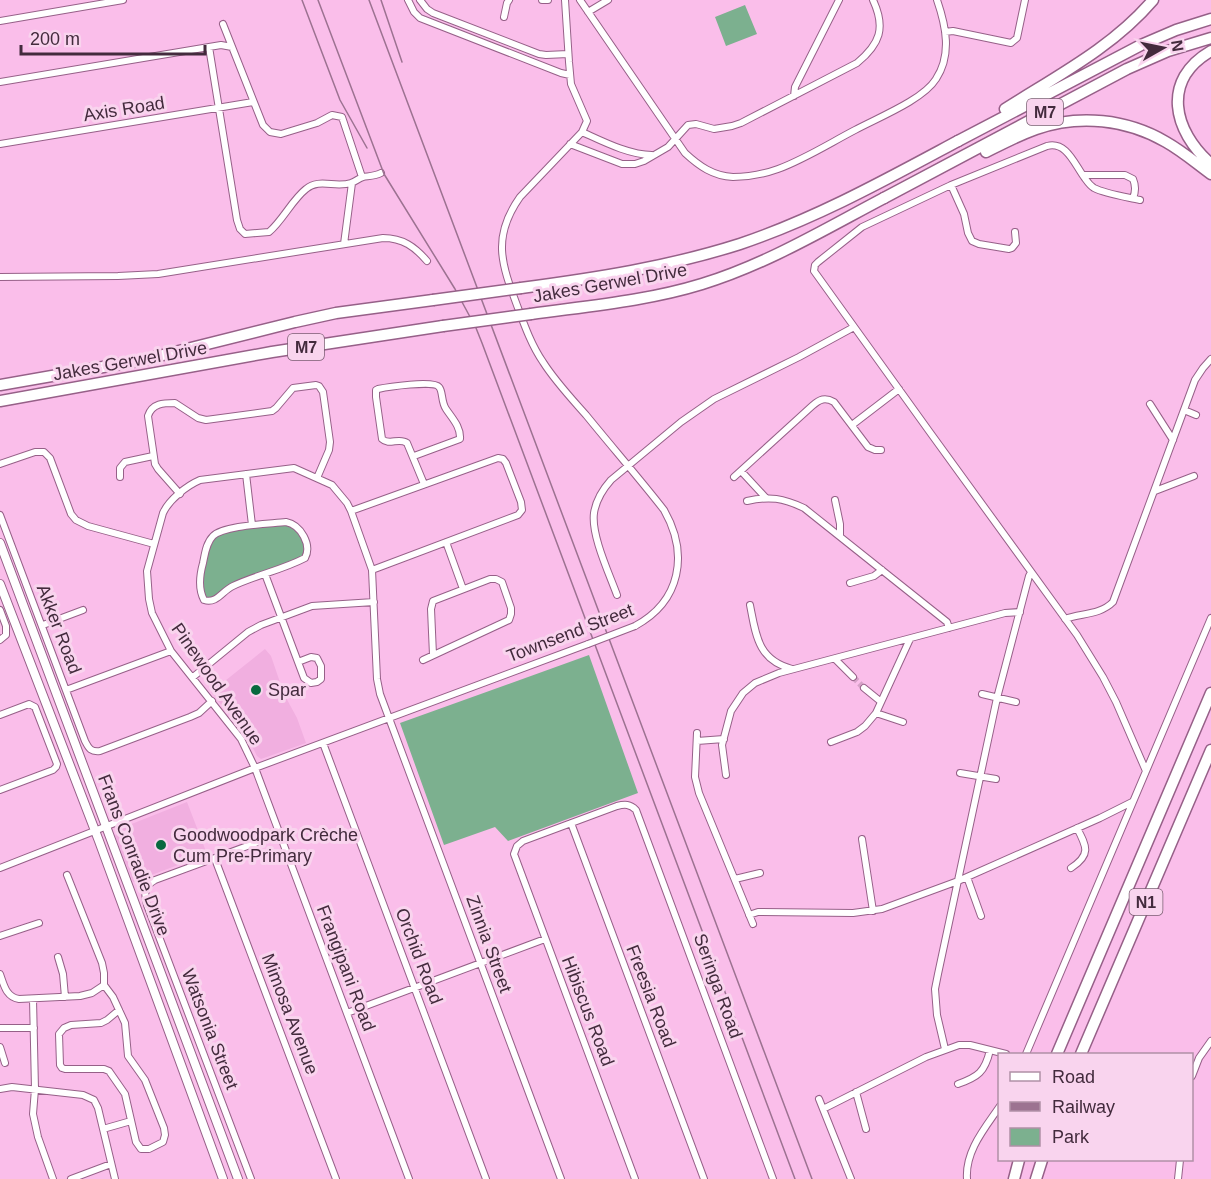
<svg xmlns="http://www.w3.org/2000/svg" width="1211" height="1179" viewBox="0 0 1211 1179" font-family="Arial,sans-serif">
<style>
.built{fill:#f1afe0}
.green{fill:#7cb08f}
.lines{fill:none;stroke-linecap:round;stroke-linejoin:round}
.minor-tunnel{stroke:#d5a1c7;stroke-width:6;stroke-dasharray:6 3;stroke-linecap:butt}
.minor-casing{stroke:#966088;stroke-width:8}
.secondary-casing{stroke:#966088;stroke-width:10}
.trunk-casing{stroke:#966088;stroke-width:13}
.motorway-casing{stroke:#966088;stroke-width:13}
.minor{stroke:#fff;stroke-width:6}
.secondary{stroke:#fff;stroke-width:8}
.trunk{stroke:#fff;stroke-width:10}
.motorway{stroke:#fff;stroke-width:10}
.rail{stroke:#9c7291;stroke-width:1.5}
.minor-bridge-casing{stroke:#966088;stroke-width:8;stroke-linecap:butt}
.trunk-bridge-casing{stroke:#966088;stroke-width:13;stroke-linecap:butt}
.minor-bridge{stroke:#fff;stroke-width:6}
.trunk-bridge{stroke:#fff;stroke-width:10}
.poi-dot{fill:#07693e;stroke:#f9d4ee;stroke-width:2}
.labels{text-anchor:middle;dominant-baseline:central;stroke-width:6;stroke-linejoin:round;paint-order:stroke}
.shield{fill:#f9d4ee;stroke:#7a5e72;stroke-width:1.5}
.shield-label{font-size:16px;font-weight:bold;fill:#432b3d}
.street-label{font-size:18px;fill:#432b3d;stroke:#f9d4ee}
.poi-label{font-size:18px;fill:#432b3d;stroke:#f9d4ee;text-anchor:start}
</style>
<rect width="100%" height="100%" fill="#fabeea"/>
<path class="built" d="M265 649 271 656 284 694 297 718 306 743 261 759 257 756 248 738 211 692Z
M187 802 207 854 133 882 115 836 119 829Z"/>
<path class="green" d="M745 5 757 34 726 46 715 17Z
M283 524C287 525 291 525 294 527 302 533 307 547 304 556L212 598 206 597C200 584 205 551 213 539 217 535 221 533 226 532Z
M589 655 638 793 508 841 495 827 444 845 400 723Z"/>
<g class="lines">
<path class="minor-tunnel" d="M853 677 864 688"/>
<defs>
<path id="minor" d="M408 0 414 12 420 18 561 73 570 75
M420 0 427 9 433 13 539 54 546 55 568 54
M542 0H548
M565 0 569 62 571 84 587 121 582 132 520 197C491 238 502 265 518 308 525 327 532 346 543 362 555 381 571 398 586 415 612 447 639 478 664 510 689 554 681 601 635 626
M580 0 685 153C699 166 713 176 733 177 748 177 764 174 778 169 805 159 830 143 855 130 877 118 923 100 936 79 952 55 946 26 937 0
M588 12 608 0
M504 17 507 3 509 0
M0 21 123 0
M223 24 263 125 270 132 281 134 317 123 332 115 342 117 362 177
M945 32 953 31 1011 43 1017 38 1025 0
M209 47 237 220 240 229 245 234 269 232C283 220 292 200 306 189 319 178 335 188 351 183 355 182 359 178 363 177 369 176 375 176 381 173
M0 82 209 47 221 45 232 47
M794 96 795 87 839 0
M582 132C602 141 629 155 652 155
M0 144 253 102
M570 144 622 164H635L644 161 668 147 688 125 696 124 714 129 732 126 741 123 857 63C880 44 886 28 873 0
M1083 175H1125L1133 179C1136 186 1136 191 1133 198
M951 185 964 214 968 233 972 241 979 244 1009 249 1012 248 1016 243 1015 232
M1140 200C1127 197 1106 194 1094 188 1089 185 1087 181 1084 177 1074 163 1066 141 1047 146L951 185 862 227 818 262 815 265 814 271 929 431 1077 635 1103 677 1116 702 1146 771
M344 244 352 183
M0 277 118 276 158 274 383 238C403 238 415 247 427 261
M1150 404 1173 440
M1184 410 1196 415
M852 425 899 389
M414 456 460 439C461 427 452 418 446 409 441 402 443 391 439 387 434 380 387 387 378 389L376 390V397L382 439C389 446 399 437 407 443L424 484
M0 464 35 452H44L50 458 71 514 76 520 88 526 154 544
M741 471 766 498
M246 474 252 525
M120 477V468L125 462 153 456
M734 477 812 406C820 399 825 397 834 402L868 447 875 450H881
M1155 491 1194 476
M180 494 158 469 155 464 148 416C152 403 164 403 175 403L198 418 206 420 272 411 276 408 293 388 316 385 319 386 323 392 330 442 329 450 317 478
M835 500 840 524V535
M747 501C770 496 783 498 804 508L947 622 949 628
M351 511 498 458 503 459 506 463 521 502 522 510 518 515 372 570
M0 515 85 741C89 749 91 752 100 751L190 717 199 713 212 701
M286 522C301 525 312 545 305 558 282 570 256 575 233 586 222 591 217 604 204 600 198 589 200 574 203 563 205 554 206 543 213 536 224 525 270 524 286 522Z
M446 542 463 589
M265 574 304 678 311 683 317 682 321 679V666L317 658 311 657 298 662
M850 583 874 576 882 570
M617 595C609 573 591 535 594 513 596 500 603 489 611 480L681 422 714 399 799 357 854 327
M750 605C756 636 758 660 792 669
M0 610 6 626V635L0 640
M1065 619C1082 613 1100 615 1113 602L1195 380 1203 368 1211 359
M43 625 83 610
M835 659 853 677
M423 660 509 620 511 614V608L502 582 496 579H490L433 601 431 609 433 655
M193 677 248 632 261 625 312 606 374 602
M864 688 880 701
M66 690 171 651
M982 694 1016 702
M876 713 903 722
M0 715 29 704 35 707 57 764 56 767 53 770 0 790
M697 733 695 777 699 793 753 924
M697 741 724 739
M831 742 857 732 865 726 876 713 910 639
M323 743 486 1179
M960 773 996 779
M726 775 722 745 731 711 743 693 755 683 779 673 1005 613 1020 612
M571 823 704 1179
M862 839 873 911
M215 859 336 1179
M0 868 255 768 588 644
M1071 868C1091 855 1087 847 1077 828
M67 875 102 963 104 973V985L113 997 125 1023 128 1056 145 1080 164 1128 165 1135 163 1142 149 1149H141L136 1142 125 1094 109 1071 104 1069H65L62 1068 60 1065 59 1034 64 1028 71 1025 101 1023 107 1020 119 1010
M967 877 981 916
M735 879 760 873
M749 915 758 912 853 913 882 909 958 881 1100 818 1132 802
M0 936 39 923
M58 957 63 974 65 997
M0 974C4 985 6 997 19 999L80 996 92 993 104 985
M33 999 35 1089 33 1114 38 1137 53 1179
M347 1013 545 939
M0 1028H34
M0 1047 5 1063
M945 1049 937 1015 935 989 938 974 997 698 1029 576 1031 572
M1026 1054 1211 618
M1192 1076 1199 1058 1211 1041
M958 1084C978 1077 985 1072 990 1050
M0 1089 12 1087 83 1095 94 1100 98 1108 115 1179
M856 1092 866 1129
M819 1099 851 1179
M823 1109 926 1057 959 1045H970L1006 1054
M103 1129 131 1121
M71 1179 111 1164
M251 1179 147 905C144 894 144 886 155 880L280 834
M409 1179 255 768 241 739 171 651 152 613 149 599 147 571 163 513C169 500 186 486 200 480L294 468 332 485 347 503 351 511 372 570 377 679 380 694 561 1179
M635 1179 514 854 517 846 523 841 617 806C625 804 630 804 636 810L773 1179
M967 1179C965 1151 985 1128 1000 1106
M1178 1179 1180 1160"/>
<path id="secondary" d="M0 543 238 1179
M0 584 99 841 223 1179"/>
<path id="trunk" d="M521 288C596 278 668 267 740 244 817 218 887 179 958 141
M531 314C588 306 647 301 702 284 767 264 825 229 884 198
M0 385 143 360 295 322 336 313 433 300
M0 401 272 352 443 326"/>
<path id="motorway" d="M1211 51C1161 80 1173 131 1211 164
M1005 109C1057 76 1113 47 1153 0
M958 141 1141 45 1176 30 1211 19
M986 152C1002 144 1019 135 1036 129 1079 114 1127 119 1166 142 1182 151 1196 163 1211 174
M884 198 1127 69 1168 51 1211 38
M1057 1054 1211 693
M1081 1054 1211 750
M1014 1179 1019 1160
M1036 1179 1042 1160"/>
</defs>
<use href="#minor" class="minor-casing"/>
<use href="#secondary" class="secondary-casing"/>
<use href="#trunk" class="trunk-casing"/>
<use href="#motorway" class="motorway-casing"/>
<use href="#minor" class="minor"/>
<use href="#secondary" class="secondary"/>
<use href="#trunk" class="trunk"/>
<use href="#motorway" class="motorway"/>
<path class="rail" d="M302 0 340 100 367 148
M318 0 384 174 455 289 476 328 482 343 795 1179
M369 0 812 1179
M381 0 402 62"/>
<defs>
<path id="minor-bridge" d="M588 644 635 626"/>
<path id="trunk-bridge" d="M433 300 521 288
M443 326 531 314"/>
</defs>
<use href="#minor-bridge" class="minor-bridge-casing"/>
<use href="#trunk-bridge" class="trunk-bridge-casing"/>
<use href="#minor-bridge" class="minor-bridge"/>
<use href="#trunk-bridge" class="trunk-bridge"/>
</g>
<g class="poi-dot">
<circle cx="256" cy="690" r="6"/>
<circle cx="161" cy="845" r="6"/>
</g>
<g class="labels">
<g class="shield">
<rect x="1027" y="99" width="36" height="26" rx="4.5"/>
<rect x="288" y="334" width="36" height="26" rx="4.5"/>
<rect x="1129.5" y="889" width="33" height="26" rx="4.5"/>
</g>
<g class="shield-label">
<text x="1045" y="112">M7</text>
<text x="306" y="347">M7</text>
<text x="1146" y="902">N1</text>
</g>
<g class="street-label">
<text transform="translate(124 109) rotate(-9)">Axis Road</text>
<text transform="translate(610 283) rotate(-10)">Jakes Gerwel Drive</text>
<text transform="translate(130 361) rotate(-10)">Jakes Gerwel Drive</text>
<text transform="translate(59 629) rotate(69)">Akker Road</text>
<text transform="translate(570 633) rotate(-21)">Townsend Street</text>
<text transform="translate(217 684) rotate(55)">Pinewood Avenue</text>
<text transform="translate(134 855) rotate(69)">Frans Conradie Drive</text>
<text transform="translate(489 944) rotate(70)">Zinnia Street</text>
<text transform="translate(419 956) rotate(69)">Orchid Road</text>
<text transform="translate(346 968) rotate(69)">Frangipani Road</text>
<text transform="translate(718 986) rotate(70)">Seringa Road</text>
<text transform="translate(651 996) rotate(69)">Freesia Road</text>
<text transform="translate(588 1011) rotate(69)">Hibiscus Road</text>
<text transform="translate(290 1014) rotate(69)">Mimosa Avenue</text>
<text transform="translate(210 1029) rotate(69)">Watsonia Street</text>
</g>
<g class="poi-label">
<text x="268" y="690">Spar</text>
<text x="173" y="835">Goodwoodpark Crèche<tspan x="173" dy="21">Cum Pre-Primary</tspan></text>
</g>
</g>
<rect x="998" y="1053" width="195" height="108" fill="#f9d4ee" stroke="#b090a7" stroke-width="1.5"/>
<rect x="1010" y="1072" width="30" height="9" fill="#ffffff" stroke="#b090a7" stroke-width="1.5"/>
<text x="1052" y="1083" font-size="18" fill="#432b3d">Road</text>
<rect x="1010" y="1102" width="30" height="9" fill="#9c7291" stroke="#b090a7" stroke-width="1.5"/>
<text x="1052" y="1113" font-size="18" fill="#432b3d">Railway</text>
<rect x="1010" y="1128" width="30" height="18" fill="#7cb08f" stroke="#b090a7" stroke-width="1.5"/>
<text x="1052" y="1143" font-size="18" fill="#432b3d">Park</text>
<g transform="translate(1163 48) rotate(81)" stroke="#f9d4ee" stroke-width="4.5" paint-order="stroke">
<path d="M0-4.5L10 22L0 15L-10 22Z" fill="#432b3d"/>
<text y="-9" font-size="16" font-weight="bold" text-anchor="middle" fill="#432b3d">N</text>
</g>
<path d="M21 45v9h184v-9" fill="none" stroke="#432b3d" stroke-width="3"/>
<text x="30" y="45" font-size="18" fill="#432b3d" stroke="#f9d4ee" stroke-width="4.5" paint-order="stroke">200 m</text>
</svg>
